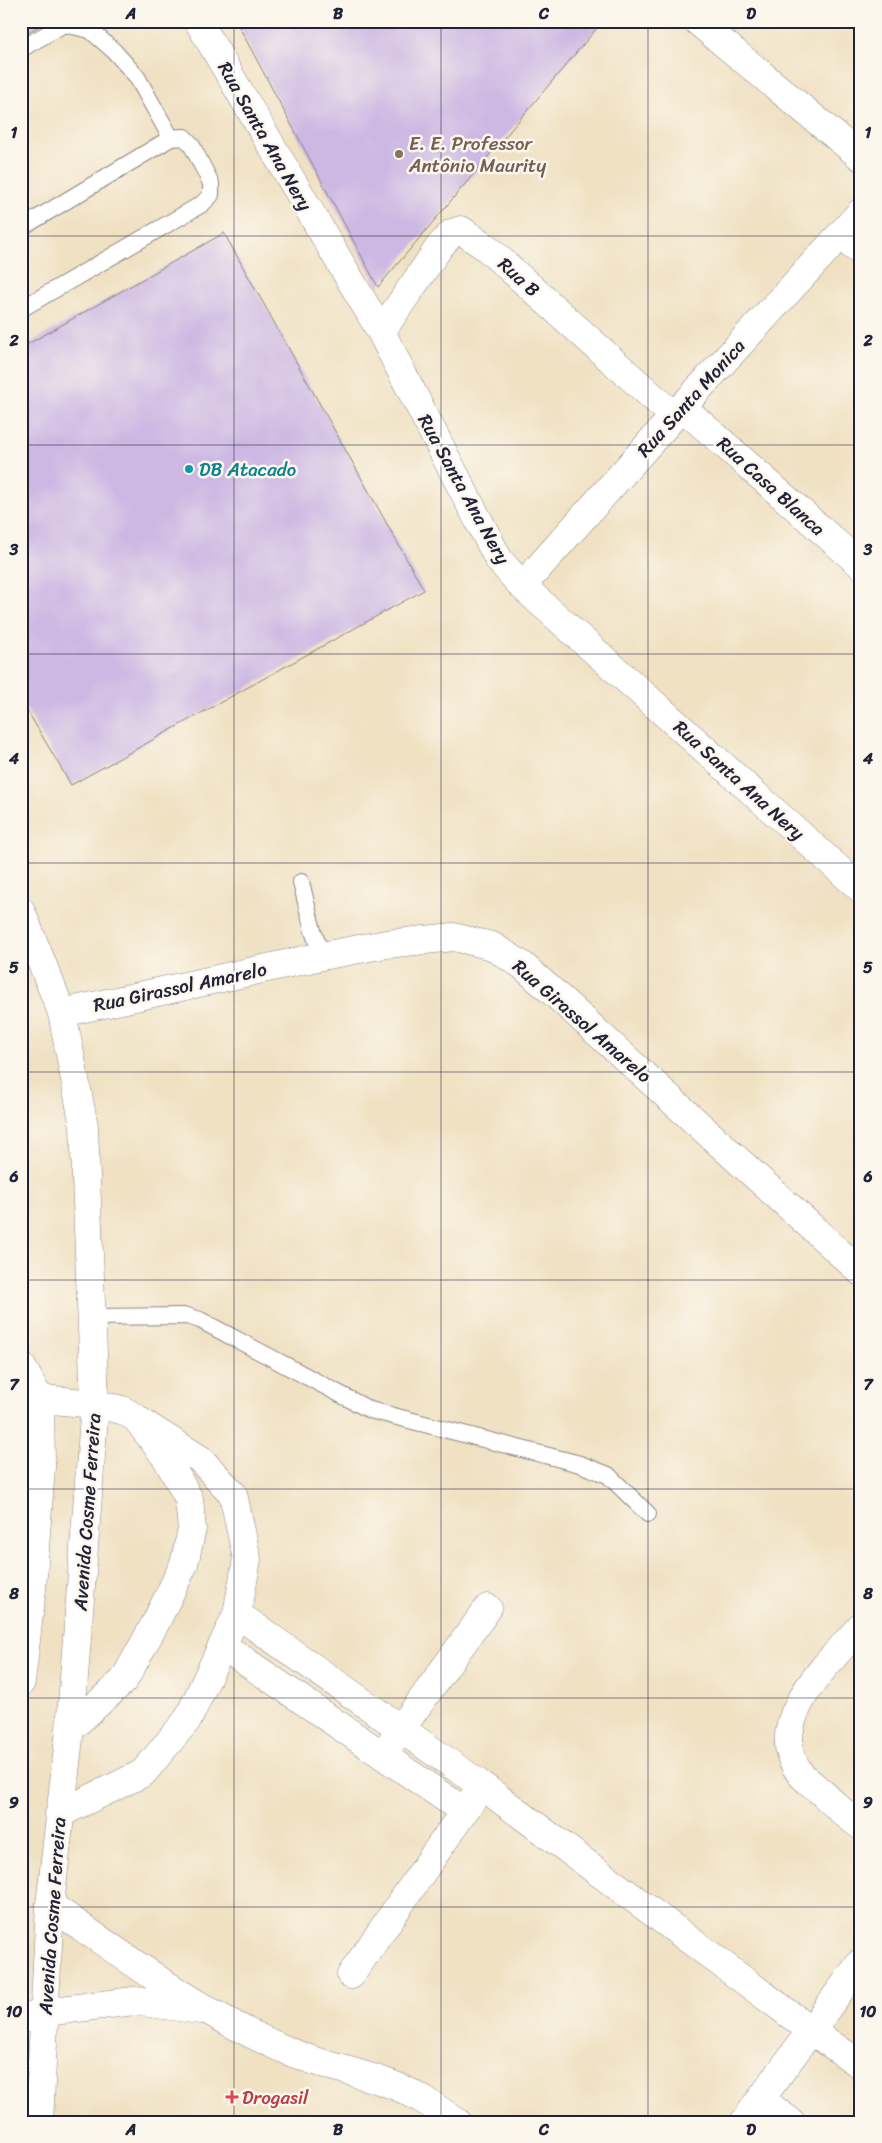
<svg xmlns="http://www.w3.org/2000/svg" width="882" height="2143" viewBox="0 0 882 2143" font-family="Sriracha,sans-serif">
<style>
.building{fill:#ccb8e3}
.lines{fill:none;stroke-linecap:round;stroke-linejoin:round}
.service-casing{stroke:#89827f;stroke-width:18}
.minor-casing{stroke:#89827f;stroke-width:29}
.tertiary-casing{stroke:#89827f;stroke-width:29}
.primary-casing{stroke:#89827f;stroke-width:29}
.service{stroke:#fff;stroke-width:16}
.minor{stroke:#fff;stroke-width:28}
.tertiary{stroke:#fff;stroke-width:28}
.primary{stroke:#fff;stroke-width:28}
.grid{fill:none;stroke:#22223b;stroke-width:1;stroke-opacity:0.55}
.education-dot{fill:#8d6e63;stroke:#fbf7ec;stroke-width:2}
.culture-dot{fill:#0f9aa8;stroke:#fbf7ec;stroke-width:2}
.health-dot{fill:#e0444e;stroke:#fbf7ec;stroke-width:2}
.labels{text-anchor:middle;dominant-baseline:central;stroke-width:5;stroke-linejoin:round;paint-order:stroke}
.street-label{font-size:19px;fill:#22223b;stroke:#fbf7ec}
.education-label{font-size:19px;fill:#785e54;stroke:#fbf7ec;text-anchor:start}
.culture-label{font-size:19px;fill:#0d838f;stroke:#fbf7ec;text-anchor:start}
.health-label{font-size:19px;fill:#be3a42;stroke:#fbf7ec;text-anchor:start}
.neatline{fill:none;stroke:#22223b;stroke-width:2}
.grid-label{font-size:16px;text-anchor:middle;font-weight:bold;fill:#22223b}
</style>
<rect width="100%" height="100%" fill="#fbf7ec"/>
<filter id="ink" filterUnits="userSpaceOnUse"><feTurbulence type="fractalNoise" baseFrequency=".02" numOctaves="2"/><feDisplacementMap in="SourceGraphic" scale="10" xChannelSelector="R" yChannelSelector="G"/><feConvolveMatrix kernelMatrix="1 2 1 2 8 2 1 2 1" color-interpolation-filters="sRGB"/></filter>
<filter id="wash" filterUnits="userSpaceOnUse"><feTurbulence type="fractalNoise" baseFrequency=".0096" numOctaves="4" result="noise"/><feDisplacementMap in="SourceGraphic" scale="20" xChannelSelector="R" yChannelSelector="G"/><feGaussianBlur stdDeviation="1.12" result="paint"/><feColorMatrix in="noise" values="0 0 0 0 0 0 0 0 0 0 0 0 0 0 0 0 0 1.4 0 .05"/><feComposite in="paint" operator="in"/></filter>
<g filter="url(#wash)">
<rect width="100%" height="100%" fill="#f0e1c3"/>
<g id="blocks">
<path class="building" d="M21 21H47L21 37Z
M236 21H603L378 287Z
M224 233 424 590 71 785 21 700V348Z"/>
</g>
</g>
<g filter="url(#ink)">
<use href="#blocks" fill-opacity="0" stroke="#89827f" stroke-width="1"/>
<g class="lines">
<defs>
<path id="service" d="M21 49 64 24 90 30 114 51 137 77 171 138
M21 228 171 138 184 137 191 144 211 183V195L202 204 21 309
M301 882 313 931 322 956
M92 1317 187 1316 200 1320 370 1410 580 1464 608 1475 648 1514"/>
<path id="minor" d="M198 21 381 332 499 560 522 586 861 889
M697 21 861 157
M840 235 861 252
M381 332 440 246 452 233 461 230 487 248 674 416
M682 407 861 565
M522 586 682 407 861 212
M237 1614 481 1785 812 2031 861 2065
M861 1626C830 1662 762 1722 800 1773 805 1780 814 1785 820 1791 833 1803 846 1816 861 1826
M223 1646 464 1811
M390 1744 488 1608
M59 1814 143 1773 188 1719 237 1614 247 1559 233 1494 200 1459 138 1420
M50 1905C127 1958 205 2017 293 2053 327 2067 364 2073 398 2087 419 2096 438 2109 457 2122
M351 1975 474 1797
M21 2020 45 2012 134 2001 201 2010
M761 2099 791 2122
M744 2122 861 1962"/>
<path id="tertiary" d="M62 1013 322 956 386 944 454 937 492 946 522 965 555 994 861 1272"/>
<path id="primary" d="M21 911 62 1013 84 1126 95 1404 70 1729 50 1905 39 2122
M21 1365 40 1400 41 1467 32 1589 21 1682
M21 1397 95 1404 122 1410 136 1418 167 1459 189 1499 192 1529 184 1564 156 1622 124 1680 70 1729"/>
</defs>
<use href="#service" class="service-casing"/>
<use href="#minor" class="minor-casing"/>
<use href="#tertiary" class="tertiary-casing"/>
<use href="#primary" class="primary-casing"/>
<use href="#service" class="service"/>
<use href="#minor" class="minor"/>
<use href="#tertiary" class="tertiary"/>
<use href="#primary" class="primary"/>
</g>
</g>
<path class="grid" d="M234 21V2122M441 21V2122M648 21V2122M21 236H861M21 445H861M21 654H861M21 863H861M21 1072H861M21 1280H861M21 1489H861M21 1698H861M21 1907H861"/>
<circle class="education-dot" cx="399" cy="154" r="5"/>
<circle class="culture-dot" cx="189" cy="469" r="5"/>
<path class="health-dot" d="M229.5 2089.5h5v5h5v5h-5v5h-5v-5h-5v-5h5z"/>
<g class="labels">
<g class="street-label">
<text transform="translate(265 136) rotate(60)">Rua Santa Ana Nery</text>
<text transform="translate(519 277) rotate(42)">Rua B</text>
<text transform="translate(691 398) rotate(-48)">Rua Santa Monica</text>
<text transform="translate(771 486) rotate(42)">Rua Casa Blanca</text>
<text transform="translate(464 489) rotate(61)">Rua Santa Ana Nery</text>
<text transform="translate(739 780) rotate(42)">Rua Santa Ana Nery</text>
<text transform="translate(180 987) rotate(-12)">Rua Girassol Amarelo</text>
<text transform="translate(582 1021) rotate(41)">Rua Girassol Amarelo</text>
<text transform="translate(87 1512) rotate(-86)">Avenida Cosme Ferreira</text>
<text transform="translate(52 1916) rotate(-86)">Avenida Cosme Ferreira</text>
</g>
<g class="education-label">
<text x="409" y="143">E. E. Professor<tspan x="409" dy="22">Antônio Maurity</tspan></text>
</g>
<g class="culture-label">
<text x="199" y="469">DB Atacado</text>
</g>
<g class="health-label">
<text x="242" y="2097">Drogasil</text>
</g>
</g>
<rect width="882" height="2143" fill="none" stroke="#fbf7ec" stroke-width="55"/>
<rect x="28" y="28" width="826" height="2088" class="neatline"/>
<g class="grid-label">
<text x="131" y="19">A</text>
<text x="338" y="19">B</text>
<text x="544" y="19">C</text>
<text x="751" y="19">D</text>
<text x="14" y="138">1</text>
<text x="868" y="138">1</text>
<text x="14" y="346">2</text>
<text x="868" y="346">2</text>
<text x="14" y="555">3</text>
<text x="868" y="555">3</text>
<text x="14" y="764">4</text>
<text x="868" y="764">4</text>
<text x="14" y="973">5</text>
<text x="868" y="973">5</text>
<text x="14" y="1182">6</text>
<text x="868" y="1182">6</text>
<text x="14" y="1390">7</text>
<text x="868" y="1390">7</text>
<text x="14" y="1599">8</text>
<text x="868" y="1599">8</text>
<text x="14" y="1808">9</text>
<text x="868" y="1808">9</text>
<text x="14" y="2017">10</text>
<text x="868" y="2017">10</text>
<text x="131" y="2135">A</text>
<text x="338" y="2135">B</text>
<text x="544" y="2135">C</text>
<text x="751" y="2135">D</text>
</g>
</svg>
